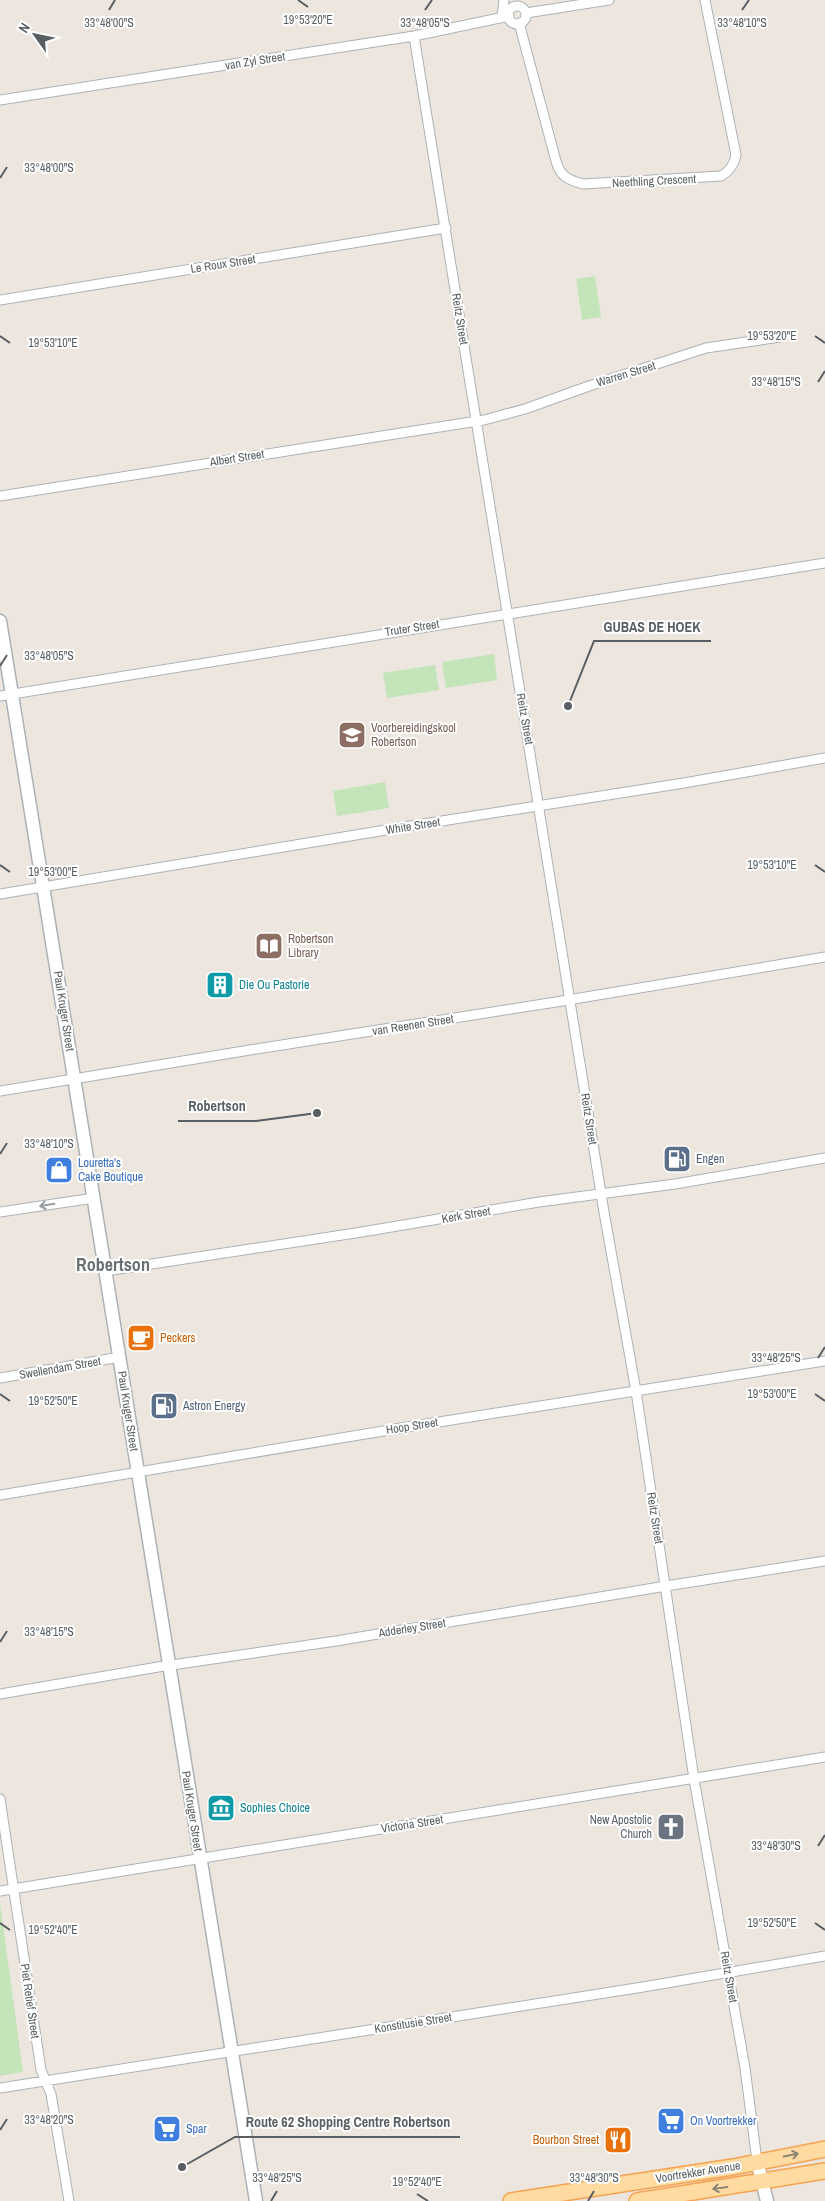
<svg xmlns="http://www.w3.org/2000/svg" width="825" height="2201" viewBox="0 0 825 2201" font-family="'Archivo Narrow',sans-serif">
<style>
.green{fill:#c4e5ba}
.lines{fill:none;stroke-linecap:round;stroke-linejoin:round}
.street-casing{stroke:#adb2b6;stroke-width:11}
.secondary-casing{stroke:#acb2b6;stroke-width:15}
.primary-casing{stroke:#f5a250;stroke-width:18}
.street{stroke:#fff;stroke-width:9}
.secondary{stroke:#fff;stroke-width:12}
.primary{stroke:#ffdba1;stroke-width:15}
.oneway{stroke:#9b9ea0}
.oneway2{stroke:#8a8474}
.ticks{fill:none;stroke:#585e61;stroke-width:2}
.labels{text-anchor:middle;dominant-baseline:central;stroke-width:4;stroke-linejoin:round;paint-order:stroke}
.street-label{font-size:12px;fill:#585e61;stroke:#fff}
.education-label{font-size:12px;fill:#785e54;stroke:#fff;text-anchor:start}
.culture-label{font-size:12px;fill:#0d838f;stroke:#fff;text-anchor:start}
.service-label{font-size:12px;fill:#4e5e75;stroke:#fff;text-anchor:start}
.shop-label{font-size:12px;fill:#366cbe;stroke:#fff;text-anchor:start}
.food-label{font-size:12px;fill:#c56008;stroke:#fff;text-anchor:start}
.worship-label{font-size:12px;fill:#5b616d;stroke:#fff;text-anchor:end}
.district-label{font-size:18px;font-weight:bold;fill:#697073;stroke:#fff}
.ticks-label{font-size:12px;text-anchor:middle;fill:#585e61;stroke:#fff;stroke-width:4;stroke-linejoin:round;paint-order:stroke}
.leader{fill:none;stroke:#585e61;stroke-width:2}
.callout-dot{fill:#585e61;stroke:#fff;stroke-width:2}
.callout-label{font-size:14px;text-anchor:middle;font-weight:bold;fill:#585e61;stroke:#fff;stroke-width:4;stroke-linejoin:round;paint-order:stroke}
</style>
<rect width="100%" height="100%" fill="#ece6df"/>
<path class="green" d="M595 276 601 317 582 320 576 279Z
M494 654 497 680 446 688 442 662Z
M435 665 439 690 387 698 383 673Z
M385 782 389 808 337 816 333 791Z
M0 1903 23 2072 0 2076Z"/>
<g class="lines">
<defs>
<path id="street" d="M508 15a9 9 0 1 1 18 0a9 9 0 1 1-18 0Z
M526 13 609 0
M502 17 504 0
M519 23 556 161C560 176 568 180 583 184L721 176C730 171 734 165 736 155L705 0
M414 36 604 1212 636 1391 694 1779 745 2068 757 2161
M0 100 414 36 509 16
M0 300 446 228
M0 496 484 420 525 409 589 386 706 348 780 337
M0 696 825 563
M0 894 410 826 684 783 825 758
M0 1091 250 1050 556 1002 825 957
M0 1212 94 1198
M106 1271 362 1232 539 1202 675 1184 825 1158
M0 1378 120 1357
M0 1495 401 1428 825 1361
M0 1694 158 1667 336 1641 666 1586 825 1561
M0 1799 41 2070 51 2094 69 2201
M0 1891 825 1757
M0 2088 643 1987 825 1956"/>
<path id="secondary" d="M0 621 256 2201
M757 2161 767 2201"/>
<path id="primary" d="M511 2201 733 2167 825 2149
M637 2201 825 2171"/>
</defs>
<use href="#street" class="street-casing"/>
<use href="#secondary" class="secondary-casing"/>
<use href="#primary" class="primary-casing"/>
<use href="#street" class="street"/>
<use href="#secondary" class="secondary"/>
<use href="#primary" class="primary"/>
</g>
<defs><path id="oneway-shaft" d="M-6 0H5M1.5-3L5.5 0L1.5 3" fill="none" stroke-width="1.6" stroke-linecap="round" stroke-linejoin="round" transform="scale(1.25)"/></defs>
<use class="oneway" href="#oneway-shaft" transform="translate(47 1205) rotate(171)"/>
<g class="oneway2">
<use href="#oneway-shaft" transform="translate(791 2155) rotate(-11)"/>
<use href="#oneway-shaft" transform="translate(720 2188) rotate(172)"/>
</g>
<path class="ticks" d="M298 0 308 7M109 10 115 0M425 10 432 0M742 10 749 0M0 178 7 167M0 336 10 343M815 336 825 343M818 382 825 371M0 666 7 655M0 865 10 872M815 865 825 872M0 1154 7 1143M818 1358 825 1347M0 1394 10 1401M815 1394 825 1401M0 1642 7 1631M818 1846 825 1835M0 1923 10 1930M815 1923 825 1930M0 2130 7 2119M417 2194 428 2201M271 2201 277 2191M588 2201 594 2191"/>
<defs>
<symbol id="school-square" viewBox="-11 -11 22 22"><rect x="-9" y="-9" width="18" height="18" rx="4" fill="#8d6e63" stroke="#fff"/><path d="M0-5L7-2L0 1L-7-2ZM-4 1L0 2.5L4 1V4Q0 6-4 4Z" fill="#fff"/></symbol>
<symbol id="library-square" viewBox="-11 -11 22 22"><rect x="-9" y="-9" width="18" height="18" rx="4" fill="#8d6e63" stroke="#fff"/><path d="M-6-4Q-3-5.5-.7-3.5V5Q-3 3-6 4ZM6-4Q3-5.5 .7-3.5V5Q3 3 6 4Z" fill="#fff"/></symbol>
<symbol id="building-square" viewBox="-11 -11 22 22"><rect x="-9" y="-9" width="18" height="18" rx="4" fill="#0f9aa8" stroke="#fff"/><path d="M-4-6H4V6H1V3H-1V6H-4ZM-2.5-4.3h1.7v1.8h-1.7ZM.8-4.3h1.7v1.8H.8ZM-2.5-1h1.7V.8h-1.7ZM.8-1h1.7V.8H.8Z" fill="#fff"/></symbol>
<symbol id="fuel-square" viewBox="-11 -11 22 22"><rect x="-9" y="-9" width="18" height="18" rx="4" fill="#5c6f8a" stroke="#fff"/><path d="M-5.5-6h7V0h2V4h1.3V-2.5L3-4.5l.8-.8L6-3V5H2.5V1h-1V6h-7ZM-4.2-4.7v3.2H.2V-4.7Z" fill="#fff"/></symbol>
<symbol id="shop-square" viewBox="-11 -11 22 22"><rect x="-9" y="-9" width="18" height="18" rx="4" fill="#3f7fe0" stroke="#fff"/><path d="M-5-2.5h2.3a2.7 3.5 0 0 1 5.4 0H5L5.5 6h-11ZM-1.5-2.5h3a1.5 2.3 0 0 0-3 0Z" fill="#fff"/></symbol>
<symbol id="cafe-square" viewBox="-11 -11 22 22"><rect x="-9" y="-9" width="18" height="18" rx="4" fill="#e8710a" stroke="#fff"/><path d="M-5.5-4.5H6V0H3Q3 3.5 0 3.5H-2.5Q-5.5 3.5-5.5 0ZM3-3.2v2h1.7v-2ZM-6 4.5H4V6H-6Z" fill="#fff"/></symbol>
<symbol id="museum-square" viewBox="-11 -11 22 22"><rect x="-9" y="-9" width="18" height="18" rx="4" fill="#0f9aa8" stroke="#fff"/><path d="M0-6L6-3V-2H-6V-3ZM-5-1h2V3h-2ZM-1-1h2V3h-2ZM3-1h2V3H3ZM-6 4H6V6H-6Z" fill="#fff"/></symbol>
<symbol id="church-square" viewBox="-11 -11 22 22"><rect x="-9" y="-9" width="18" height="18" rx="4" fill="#6b7280" stroke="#fff"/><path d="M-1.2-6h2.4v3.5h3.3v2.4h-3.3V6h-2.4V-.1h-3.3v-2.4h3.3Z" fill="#fff"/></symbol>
<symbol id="supermarket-square" viewBox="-11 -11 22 22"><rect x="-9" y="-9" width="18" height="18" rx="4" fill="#3f7fe0" stroke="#fff"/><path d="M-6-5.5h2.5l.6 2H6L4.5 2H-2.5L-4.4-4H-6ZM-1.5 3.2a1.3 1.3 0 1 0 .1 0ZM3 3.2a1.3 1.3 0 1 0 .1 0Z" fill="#fff"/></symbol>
<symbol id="restaurant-square" viewBox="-11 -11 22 22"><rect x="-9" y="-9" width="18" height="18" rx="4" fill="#e8710a" stroke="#fff"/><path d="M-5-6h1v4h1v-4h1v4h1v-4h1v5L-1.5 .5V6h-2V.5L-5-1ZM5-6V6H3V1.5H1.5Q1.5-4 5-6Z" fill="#fff"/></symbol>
</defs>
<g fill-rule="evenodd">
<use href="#school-square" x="336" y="719" width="32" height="32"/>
<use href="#library-square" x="253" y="930" width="32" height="32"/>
<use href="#building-square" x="204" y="969" width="32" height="32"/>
<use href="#fuel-square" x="661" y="1143" width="32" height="32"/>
<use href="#shop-square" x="43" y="1154" width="32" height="32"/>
<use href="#cafe-square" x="125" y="1322" width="32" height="32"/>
<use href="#fuel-square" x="148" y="1390" width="32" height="32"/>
<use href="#museum-square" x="205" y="1792" width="32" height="32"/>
<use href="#church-square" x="655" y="1811" width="32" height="32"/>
<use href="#supermarket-square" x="655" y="2105" width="32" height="32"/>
<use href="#supermarket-square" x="151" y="2113" width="32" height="32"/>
<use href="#restaurant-square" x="602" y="2124" width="32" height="32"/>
</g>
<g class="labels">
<g class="street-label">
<text transform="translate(255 61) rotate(-9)">van Zyl Street</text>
<text transform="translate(654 181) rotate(-3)">Neethling Crescent</text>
<text transform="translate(223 264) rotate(-9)">Le Roux Street</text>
<text transform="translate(460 319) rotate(81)">Reitz Street</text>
<text transform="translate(626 374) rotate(-17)">Warren Street</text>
<text transform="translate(237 458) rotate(-9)">Albert Street</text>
<text transform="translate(412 628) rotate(-9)">Truter Street</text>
<text transform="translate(525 719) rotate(80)">Reitz Street</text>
<text transform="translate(413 826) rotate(-9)">White Street</text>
<text transform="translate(64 1011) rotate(81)">Paul Kruger Street</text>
<text transform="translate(413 1025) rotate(-9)">van Reenen Street</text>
<text transform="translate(589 1119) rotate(81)">Reitz Street</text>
<text transform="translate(466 1215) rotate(-10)">Kerk Street</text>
<text transform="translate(60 1368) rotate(-10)">Swellendam Street</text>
<text transform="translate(128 1411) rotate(81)">Paul Kruger Street</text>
<text transform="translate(412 1426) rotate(-9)">Hoop Street</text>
<text transform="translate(655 1518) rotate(81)">Reitz Street</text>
<text transform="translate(412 1628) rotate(-9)">Adderley Street</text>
<text transform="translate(192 1811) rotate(81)">Paul Kruger Street</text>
<text transform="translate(412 1824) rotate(-9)">Victoria Street</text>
<text transform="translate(729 1977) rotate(80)">Reitz Street</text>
<text transform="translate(30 2001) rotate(82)">Piet Retief Street</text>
<text transform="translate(413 2023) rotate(-9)">Konstitusie Street</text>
<text transform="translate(698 2172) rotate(-9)">Voortrekker Avenue</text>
</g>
<g class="education-label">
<text x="371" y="728">Voorbereidingskool<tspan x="371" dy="14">Robertson</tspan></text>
<text x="288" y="939">Robertson<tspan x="288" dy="14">Library</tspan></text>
</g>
<g class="culture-label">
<text x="239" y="985">Die Ou Pastorie</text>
<text x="240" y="1808">Sophies Choice</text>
</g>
<g class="service-label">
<text x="696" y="1159">Engen</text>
<text x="183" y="1406">Astron Energy</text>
</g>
<g class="shop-label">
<text x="78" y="1163">Louretta's<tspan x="78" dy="14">Cake Boutique</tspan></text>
<text x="690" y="2121">On Voortrekker</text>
<text x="186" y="2129">Spar</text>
</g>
<g class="food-label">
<text x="160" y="1338">Peckers</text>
<text x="599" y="2140" text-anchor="end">Bourbon Street</text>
</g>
<g class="worship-label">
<text x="652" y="1820">New Apostolic<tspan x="652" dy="14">Church</tspan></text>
</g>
<g class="district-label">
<text x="113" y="1264">Robertson</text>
</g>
</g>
<g class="ticks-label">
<text x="308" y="24">19°53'20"E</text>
<text x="109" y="27">33°48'00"S</text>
<text x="425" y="27">33°48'05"S</text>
<text x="742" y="27">33°48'10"S</text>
<text x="49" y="172">33°48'00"S</text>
<text x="772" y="340">19°53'20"E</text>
<text x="53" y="347">19°53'10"E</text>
<text x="776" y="386">33°48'15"S</text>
<text x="49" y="660">33°48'05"S</text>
<text x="772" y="869">19°53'10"E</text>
<text x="53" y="876">19°53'00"E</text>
<text x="49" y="1148">33°48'10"S</text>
<text x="776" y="1362">33°48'25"S</text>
<text x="772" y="1398">19°53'00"E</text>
<text x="53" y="1405">19°52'50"E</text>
<text x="49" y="1636">33°48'15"S</text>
<text x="776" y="1850">33°48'30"S</text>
<text x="772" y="1927">19°52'50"E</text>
<text x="53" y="1934">19°52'40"E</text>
<text x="49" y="2124">33°48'20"S</text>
<text x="277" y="2182">33°48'25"S</text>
<text x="594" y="2182">33°48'30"S</text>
<text x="417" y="2186">19°52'40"E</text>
</g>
<path class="leader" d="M568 706L594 641H711M317 1113L256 1121H178M182 2167L235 2137H460"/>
<g class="callout-dot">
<circle cx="568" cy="706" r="5"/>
<circle cx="317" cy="1113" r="5"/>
<circle cx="182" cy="2167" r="5"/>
</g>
<g class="callout-label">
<text x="652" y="632">GUBAS DE HOEK</text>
<text x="217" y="1111">Robertson</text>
<text x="348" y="2127">Route 62 Shopping Centre Robertson</text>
</g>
<g transform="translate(35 35) rotate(303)" stroke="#ffffff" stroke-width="4" paint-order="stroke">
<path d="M0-4L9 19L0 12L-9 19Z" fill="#585e61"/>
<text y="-8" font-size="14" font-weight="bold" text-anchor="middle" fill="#585e61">N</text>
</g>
</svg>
